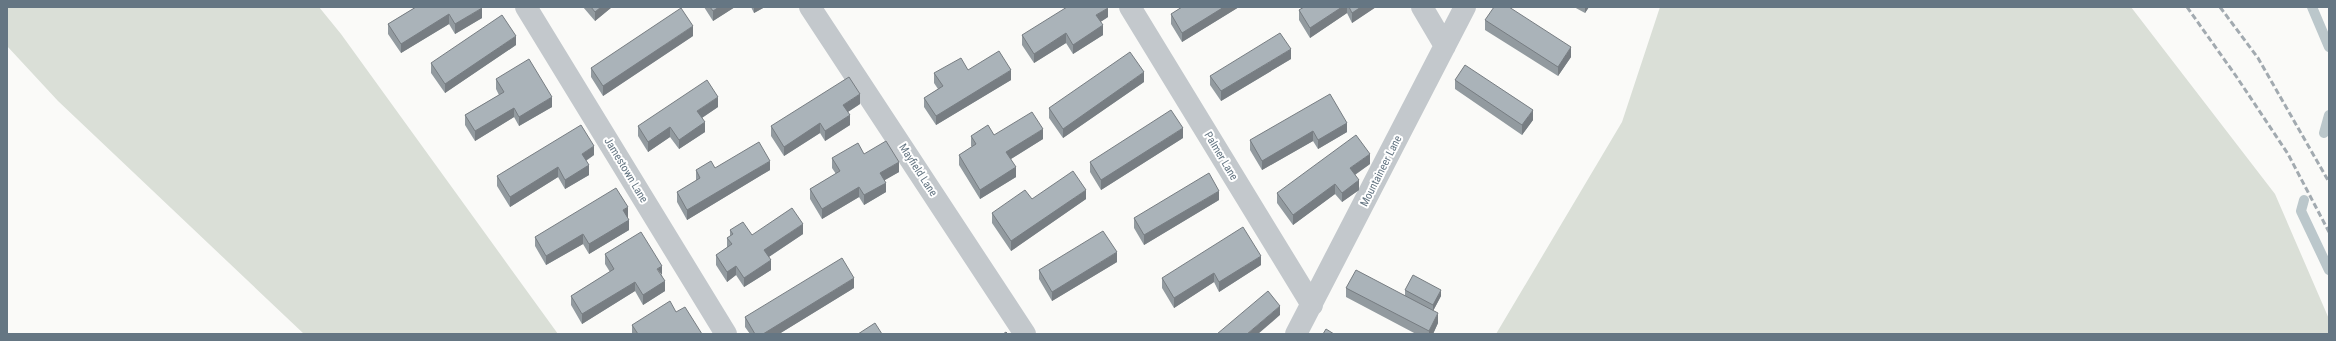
<svg xmlns="http://www.w3.org/2000/svg" width="2336" height="341" viewBox="0 0 2336 341" font-family="'Roboto Condensed',sans-serif">
<style>
.green{fill:#dadfd7}
.lines{fill:none;stroke-linecap:round;stroke-linejoin:round}
.stream{stroke:#bbc7cb;stroke-width:10}
.minor{stroke:#c3c8cc;stroke-width:22}
.rail{stroke:#a2aab0;stroke-width:3;stroke-dasharray:6 3;stroke-linecap:butt}
.wall{fill:#929a9f}
.shaded-wall{fill:#777d82}
.building{fill:#aab3b9;stroke:#777d82}
.labels{text-anchor:middle;dominant-baseline:central;stroke-width:4;stroke-linejoin:round;paint-order:stroke}
.street-label{font-size:11px;fill:#657683;stroke:#fff}
</style>
<rect width="100%" height="100%" fill="#fafaf8"/>
<path class="green" d="M7 7H319L341 34 558 334H304L58 101 7 46Z
M1660 7H2131L2275 194 2329 319V334H1496L1622 122Z"/>
<g class="lines">
<path class="stream" d="M2312 7 2329 47
M2324 133 2329 115
M2304 200 2301 211 2329 270"/>
<path class="minor" d="M526 7 726 334
M810 7 1025 334
M1130 7 1312 305
M1422 7 1445 46
M1296 334 1465 7"/>
<path class="rail" d="M2187 7 2236 76 2288 154 2329 232
M2220 7 2258 58 2329 182"/>
</g>
<path class="wall" d="M416 7 482 18 455 34 449 24 401 53 388 34V24Z
M583 7H612L595 21Z
M704 7H735L713 21Z
M751 7H765L754 13Z
M1182 7H1239L1182 42 1171 24V14Z
M1304 7H1376L1352 23 1347 13 1310 38 1299 20V10Z
M1574 7H1589L1585 13Z
M1108 17 1100 22 1103 35 1073 54 1066 43 1034 63 1022 45V35Z
M1485 20 1571 57 1558 76 1485 30Z
M693 36 603 96 591 77V68Z
M516 45 445 93 431 73V63Z
M1291 59 1221 101 1210 85V76Z
M934 73 1011 80 936 125 924 107V98L938 89 934 83Z
M496 79 552 107 519 126 514 117 475 141 465 125V115L499 95 496 89Z
M1455 80 1533 120 1522 135 1455 89Z
M1144 82 1063 138 1049 118V108Z
M860 104 848 112 850 125 825 141 820 133 784 156 771 136V126Z
M718 107 702 118 705 132 679 149 670 137 648 152 638 136V126Z
M1347 123V132L1318 149 1313 141 1262 170 1250 150V140Z
M994 135 1043 139 1011 159 1016 177 980 199 959 165V155L972 147 971 146V136Z
M1183 138 1101 190 1090 172V162Z
M864 154 899 172 884 180 886 192 864 205 859 197 822 219 810 199V189L836 174 832 168V158Z
M594 155 586 161 589 175 565 189 558 177 510 207 497 186V176Z
M1370 164 1355 175 1359 190 1342 202 1335 194 1293 225 1277 203V193Z
M715 168 770 170 687 220 677 202V192L696 181V170Z
M1032 199H1086L1011 251 992 223V213Z
M1219 200 1144 245 1134 228V218Z
M627 217 629 230 589 254 583 244 546 265 535 246V237L628 217Z
M730 230 752 235 803 234 769 257 771 270 744 287 736 275 727 282 716 265V255L727 248V238L730 236Z
M605 254 662 275 665 291 643 305 635 291 582 324 571 305V296L610 272 605 264Z
M1117 262 1052 301 1039 279V270Z
M1261 265 1219 292 1214 282 1174 308 1162 288V278Z
M854 288 779 334H750L745 327V317Z
M1346 288 1405 295V290L1441 296 1433 311 1438 323 1433 334H1416L1346 297Z
M676 312 702 334H632V325Z"/>
<path class="shaded-wall" d="M601 7H612L595 21V12Z
M719 7H735L713 21V11Z
M754 7H765L754 13Z
M1224 7H1239L1182 42V33Z
M1342 7H1347V13L1310 38V28Z
M1361 7H1376L1352 23V13Z
M1585 7H1589L1585 13Z
M482 8V18L455 34V24Z
M1108 8V17L1096 25V15Z
M449 14V24L401 53V44Z
M1103 25V35L1073 54V45Z
M693 26V36L603 96V86Z
M1066 33V43L1034 63V54Z
M516 36V45L445 93V84Z
M1571 47V57L1558 76V67Z
M1291 49V59L1221 101V91Z
M1011 70V80L936 125V116Z
M1144 72V82L1063 138V129Z
M860 94V104L843 115V105Z
M552 97V107L519 126V117Z
M718 97V107L697 121V111Z
M514 108V117L475 141V131Z
M1533 110V120L1522 135V125Z
M850 115V125L825 141V131Z
M705 122V132L679 149V140Z
M820 123V133L784 156V147Z
M1347 123V132L1318 149V140Z
M670 127V137L648 152V142Z
M1183 128V138L1101 190V180Z
M1043 129V139L1006 162V152Z
M1313 131V141L1262 170V161Z
M594 146V155L582 163V154Z
M1370 154V164L1350 178V168Z
M770 161V170L687 220V210Z
M899 162V172L880 183V173Z
M589 165V175L565 189V180Z
M558 167V177L510 207V197Z
M1016 167V177L980 199V190Z
M1359 180V190L1342 202V193Z
M886 183V192L864 205V195Z
M1335 184V194L1293 225V215Z
M859 187V197L822 219V209Z
M1086 190V199L1011 251V241Z
M1219 191V200L1144 245V235Z
M628 207V217L623 220V210Z
M629 220V230L589 254V244Z
M803 224V234L764 260V250Z
M583 234V244L546 265V256Z
M1117 252V262L1052 301V292Z
M1261 256V265L1219 292V282Z
M771 260V270L744 287V278Z
M662 266V275L657 269Z
M736 266V275L727 282V272Z
M1214 273V282L1174 308V298Z
M854 278V288L779 334H763Z
M665 281V291L643 305V295Z
M635 282V291L582 324V314Z
M1441 290V296L1433 311V305Z
M1280 306V315L1258 334H1247Z
M1438 313V323L1433 334H1429V331Z"/>
<path class="building" d="M416 7H481L482 8 455 24 449 14 401 44 388 24Z
M591 7H601L595 12Z
M710 7H719L713 11Z
M1067 7H1107L1108 8 1096 15 1103 25 1073 45 1066 33 1034 54 1022 35Z
M1182 7H1224L1182 33 1171 14Z
M1304 7H1342L1310 28 1299 10Z
M1349 7H1361L1352 13Z
M1494 7H1509L1571 47 1558 67 1485 20Z
M681 8 693 26 603 86 591 68Z
M502 15 516 36 445 84 431 63Z
M1280 33 1291 49 1221 91 1210 76Z
M999 51 1011 70 936 116 924 98 943 86 934 73 961 58 968 70Z
M1130 52 1144 72 1063 129 1049 108Z
M529 59 552 97 519 117 514 108 475 131 465 115 504 92 496 79Z
M1465 65 1533 110 1522 125 1455 80Z
M849 77 860 94 843 105 850 115 825 131 820 123 784 147 771 126Z
M707 80 718 97 697 111 705 122 679 140 670 127 648 142 638 126Z
M1330 94 1347 123 1318 140 1313 131 1262 161 1250 140Z
M1171 110 1183 128 1101 180 1090 162Z
M1032 112 1043 129 1006 152 1016 167 980 190 959 155 976 144 971 136 988 125 994 135Z
M581 125 594 146 582 154 589 165 565 180 558 167 510 197 497 176Z
M1356 135 1370 154 1350 168 1359 180 1342 193 1335 184 1293 215 1277 193Z
M886 141 899 162 880 173 886 183 864 195 859 187 822 209 810 189 840 171 832 158 858 143 864 154Z
M759 142 770 161 687 210 677 192 700 178 696 170 711 161 715 168Z
M1073 171 1086 190 1011 241 992 213 1025 190 1032 199Z
M1209 173 1219 191 1144 235 1134 218Z
M616 188 628 207 623 210 629 220 589 244 583 234 546 256 535 237Z
M792 208 803 224 764 250 771 260 744 278 736 266 727 272 716 255 732 244 727 238 733 234 730 230 743 222 752 235Z
M1243 227 1261 256 1219 282 1214 273 1174 298 1162 278Z
M1103 231 1117 252 1052 292 1039 270Z
M641 232 662 266 657 269 665 281 643 295 635 282 582 314 571 296 614 269 605 254Z
M842 258 854 278 763 334H755L745 317Z
M1356 270 1438 313 1429 331 1346 288Z
M1413 275 1441 290 1433 305 1405 290Z
M1268 291 1280 306 1247 334H1217Z
M670 301 676 312 685 307 702 334H638L632 325Z
M875 323 882 334H858Z
M1326 329 1334 334H1323Z
M1006 332 1008 334H1003Z"/>
<g class="labels">
<g class="street-label">
<text transform="translate(1221 156) rotate(59)">Palmer Lane</text>
<text transform="translate(626 170) rotate(59)">Jamestown Lane</text>
<text transform="translate(918 170) rotate(57)">Mayfield Lane</text>
<text transform="translate(1381 171) rotate(-63)">Mountaineer Lane</text>
</g>
</g>
<rect width="2336" height="341" fill="none" stroke="#657683" stroke-width="16"/>
</svg>
